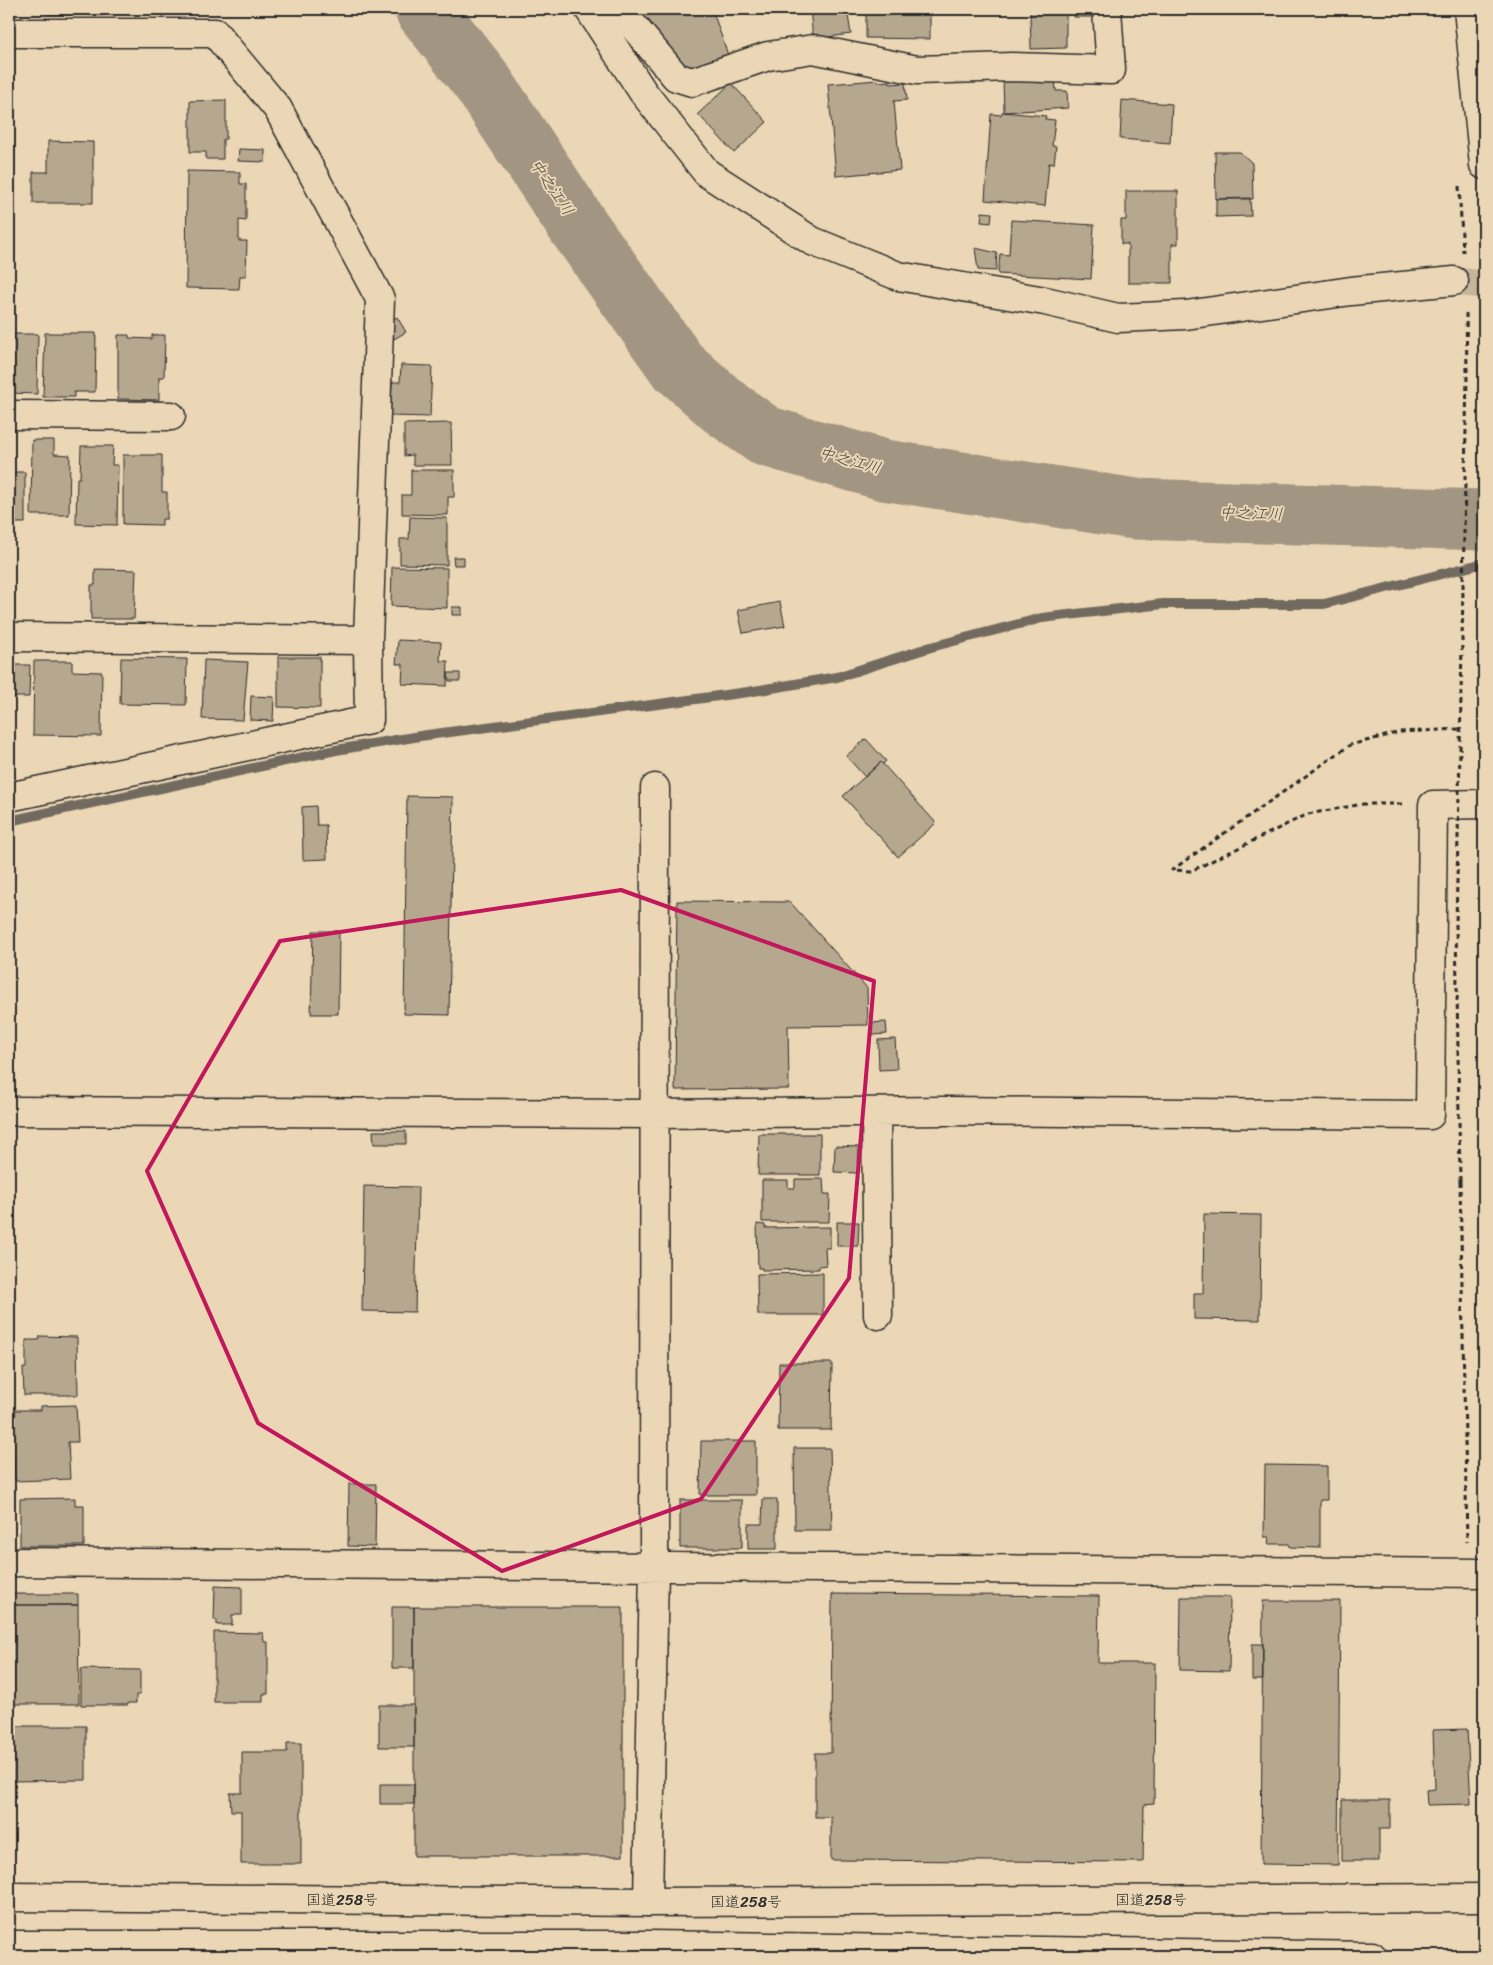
<svg xmlns="http://www.w3.org/2000/svg" width="1493" height="1965" viewBox="0 0 1493 1965" font-family="Sriracha,'Klee One',sans-serif">
<style>
.lines{fill:none;stroke-linecap:round;stroke-linejoin:round}
.stream{stroke:#726b5f;stroke-width:10}
.river{stroke:#a29581;stroke-width:61}
.building{fill:#b6a78f;stroke:#2b2b2b}
.minor-tunnel{stroke:#c5b599;stroke-width:28;stroke-dasharray:28 14;stroke-linecap:butt}
.minor-casing{stroke:#2b2b2b;stroke-width:31}
.major-casing{stroke:#2b2b2b;stroke-width:31}
.highway-casing{stroke:#2b2b2b;stroke-width:31}
.path{stroke:#2b2b2b;stroke-width:3;stroke-dasharray:5 4;stroke-linecap:butt}
.minor{stroke:#ebd7b5;stroke-width:28}
.major{stroke:#ebd7b5;stroke-width:28}
.highway{stroke:#ebd7b5;stroke-width:28}
.path-bridge{stroke:#2b2b2b;stroke-width:3;stroke-dasharray:5 4;stroke-linecap:butt}
.marked{fill:none;stroke:#c2185b;stroke-width:4;stroke-linejoin:round}
.labels{text-anchor:middle;dominant-baseline:central;stroke-width:4;stroke-linejoin:round;paint-order:stroke}
.street-label{font-size:15px;fill:#2b2b2b;stroke:#ebd7b5}
.water-label{font-size:16px;font-style:italic;fill:#494640;stroke:#ebd7b5}
</style>
<rect width="100%" height="100%" fill="#ebd7b5"/>
<filter id="ink" filterUnits="userSpaceOnUse"><feTurbulence type="fractalNoise" baseFrequency=".02" numOctaves="2"/><feDisplacementMap in="SourceGraphic" scale="10" xChannelSelector="R" yChannelSelector="G"/><feConvolveMatrix kernelMatrix="1 2 1 2 8 2 1 2 1" color-interpolation-filters="sRGB"/></filter>
<g filter="url(#ink)">
<g class="lines">
<path class="stream" d="M9 821 336 750 420 736 748 692 837 677 931 647 1042 618 1163 604H1324L1484 563"/>
<path class="river" d="M425 9 481 80 578 226 677 365 723 406 765 436 884 470 1135 509 1484 520"/>
</g>
<path class="building" d="M47 9H105V15L47 14Z
M636 9H712L728 55 681 72 673 52 667 54 661 37 655 38 649 19 641 22Z
M810 9H847L851 34 813 39Z
M866 9H930V39L866 38Z
M1030 9H1066V48L1031 49Z
M1074 9H1093L1092 17H1074Z
M1055 78 1056 91H1067L1068 108 1004 112 1003 80Z
M878 80V82L890 81V84L905 83 907 100 894 101 900 170 836 176 828 84Z
M731 83 767 122 734 153 698 114Z
M226 100V139H223V159H206V152H190V101Z
M1122 100 1172 104 1170 143 1120 139Z
M1002 112 1046 116 1045 119 1055 120 1052 146H1056L1054 164 1049 163 1045 206 985 200 991 114 1001 115Z
M48 141 93 142V203H33V172H48Z
M239 149 265 150V162L238 161Z
M1215 152H1240L1252 163 1253 199H1216Z
M187 171 240 172V184H246V221L239 220V241H247L246 276H240L239 289 186 288Z
M1126 191H1178V244H1172V283H1128V244H1121V220H1126Z
M1250 198 1251 216 1216 217V199Z
M982 212 992 213 991 223 981 222Z
M1011 220 1094 225 1091 279 998 274 1000 254 1009 255Z
M975 248 997 253 996 271 978 270Z
M397 317 406 332 394 339 385 324Z
M45 333H96L95 392H74V397H43Z
M9 334H38L37 394 9 393Z
M118 335H129V338L152 339V335H165L164 377H159V400L118 399Z
M401 365 432 366 430 417 390 416 392 382H400Z
M451 423 452 465H413V455L404 456V424Z
M32 440H54V454L70 455 69 515H31Z
M81 446H113L112 465H118L117 525 76 524 77 478H80Z
M123 455H162V492H167V519H162V525L123 524Z
M411 470H454V497H448V515L402 514V495H411Z
M9 472H25V523H9Z
M410 517 447 518V565L400 564V539H409Z
M453 557H464V565H454Z
M392 567 447 568V608L391 606Z
M95 569 136 570 134 619H91V585H95Z
M780 602 785 626 743 633 738 610Z
M452 607H462V615H452Z
M398 640 441 642 440 661H448L447 686 402 684 403 664H396Z
M278 657H320V708L278 707Z
M121 658 187 659 186 705 120 704Z
M204 660 248 662 243 720 202 719Z
M34 661H72V671L102 672 101 736 33 735Z
M9 665H30L29 697H11Z
M448 673H460V681H449Z
M251 696 274 697 273 721 250 720Z
M866 739 886 761 883 764 881 762 865 777 846 756Z
M881 762 936 823 898 857 843 796Z
M407 796 453 797 449 1015 404 1014Z
M316 806 317 825H326L327 859 303 860 302 807Z
M677 901 790 902 867 988 868 1025 788 1026 789 1089 675 1090Z
M313 931H339L338 1014H311Z
M886 1022 887 1034 873 1035 872 1023Z
M895 1039 897 1069 879 1070 878 1040Z
M373 1131H406V1144H374Z
M759 1134H820V1175H758Z
M835 1146 859 1147 858 1173 834 1172Z
M795 1179H823L824 1194H830L829 1222H762V1180H788V1188H795Z
M364 1186 418 1187 415 1312 362 1311Z
M1204 1214 1261 1215 1260 1320 1194 1319V1293H1203Z
M837 1222H859L858 1246H837Z
M757 1224 765 1225V1228L830 1227V1248H825L826 1265 819 1266V1269L762 1270V1268H758Z
M823 1273V1315H758L757 1274Z
M40 1336 77 1337 78 1395H24L23 1368H26V1340H39Z
M779 1363H832L831 1430H778Z
M76 1405 78 1442H68L70 1479 15 1481 12 1410H41V1406Z
M701 1441H756V1495H700Z
M794 1448H830L832 1530H795Z
M1265 1465 1327 1466V1500H1320V1548L1290 1547 1289 1544H1268L1269 1537H1264Z
M9 1479H10V1532H9Z
M349 1484H376L375 1547 348 1546Z
M75 1498V1505H84V1546H20V1499Z
M763 1499H777V1549H748V1524H762Z
M680 1500H742V1548H680Z
M215 1586 242 1587V1615H232V1625H217V1620H214Z
M9 1594H78V1605H9Z
M832 1594 1099 1596 1098 1663H1155L1154 1804 1144 1805 1143 1862 831 1860V1817H815V1753H831Z
M1181 1597H1230L1229 1671 1180 1670Z
M1263 1601H1340L1338 1865 1261 1864Z
M9 1605H78L79 1704H9Z
M392 1607H414V1668H392Z
M414 1607H623V1856H414Z
M214 1632 263 1633 264 1642H268V1694H263V1702H214Z
M1252 1644H1263V1680H1252Z
M81 1669 140 1670V1695H136V1703H128V1705H81Z
M379 1705H414V1747H379Z
M9 1726H86V1780L9 1781Z
M1467 1729 1471 1804 1427 1805 1426 1790 1435 1789 1433 1730Z
M287 1743H301V1864H241V1811H231L230 1793H242V1752H287Z
M380 1784H414V1804H380Z
M1342 1800H1390V1829H1379V1861H1342Z"/>
<g class="lines">
<path class="minor-tunnel" d="M1454 281 1484 285"/>
<defs>
<path id="minor" d="M589 9 643 92 707 173 812 241 898 276 1045 301 1118 318 1186 315 1351 291 1454 281
M619 9 676 77 692 82 768 56 813 49 917 70 1012 67 1111 70 1107 9
M9 33H215L278 109 380 299 368 640
M9 415 171 416
M9 637 368 640 369 720 9 797
M9 1111 656 1114 944 1111 1430 1115 1433 805 1484 804
M876 1113 878 1315
M9 1562 1484 1573
M648 1902 654 1567 655 788"/>
<path id="major" d="M1468 9 1484 165"/>
<path id="highway" d="M9 1897 648 1902 1484 1898
M9 1945H649L1372 1956"/>
</defs>
<use href="#minor" class="minor-casing"/>
<use href="#major" class="major-casing"/>
<use href="#highway" class="highway-casing"/>
<path class="path" d="M1459 186 1463 252
M1460 750 1467 373 1466 311
M1402 804H1363L1308 814 1191 871 1172 870 1350 745 1401 732 1461 729
M1460 1181 1467 1542"/>
<use href="#minor" class="minor"/>
<use href="#major" class="major"/>
<use href="#highway" class="highway"/>
<path class="path-bridge" d="M1460 1181 1456 924 1460 750"/>
</g>
</g>
<path class="marked" d="M621 890 874 981 849 1278 701 1499 502 1571 258 1423 147 1171 280 941Z"/>
<g class="labels">
<g class="street-label">
<text x="342" y="1900">国道258号</text>
<text x="1151" y="1900">国道258号</text>
<text x="746" y="1902">国道258号</text>
</g>
<g class="water-label">
<text transform="translate(552 187) rotate(56)">中之江川</text>
<text transform="translate(850 460) rotate(15)">中之江川</text>
<text transform="translate(1251 513) rotate(2)">中之江川</text>
</g>
</g>
<rect width="1493" height="1965" fill="none" stroke="#ebd7b5" stroke-width="30"/>
<rect x="15" y="15" width="1463" height="1935" fill="none" stroke="#2b2b2b" stroke-width="2" filter="url(#ink)"/>
</svg>
